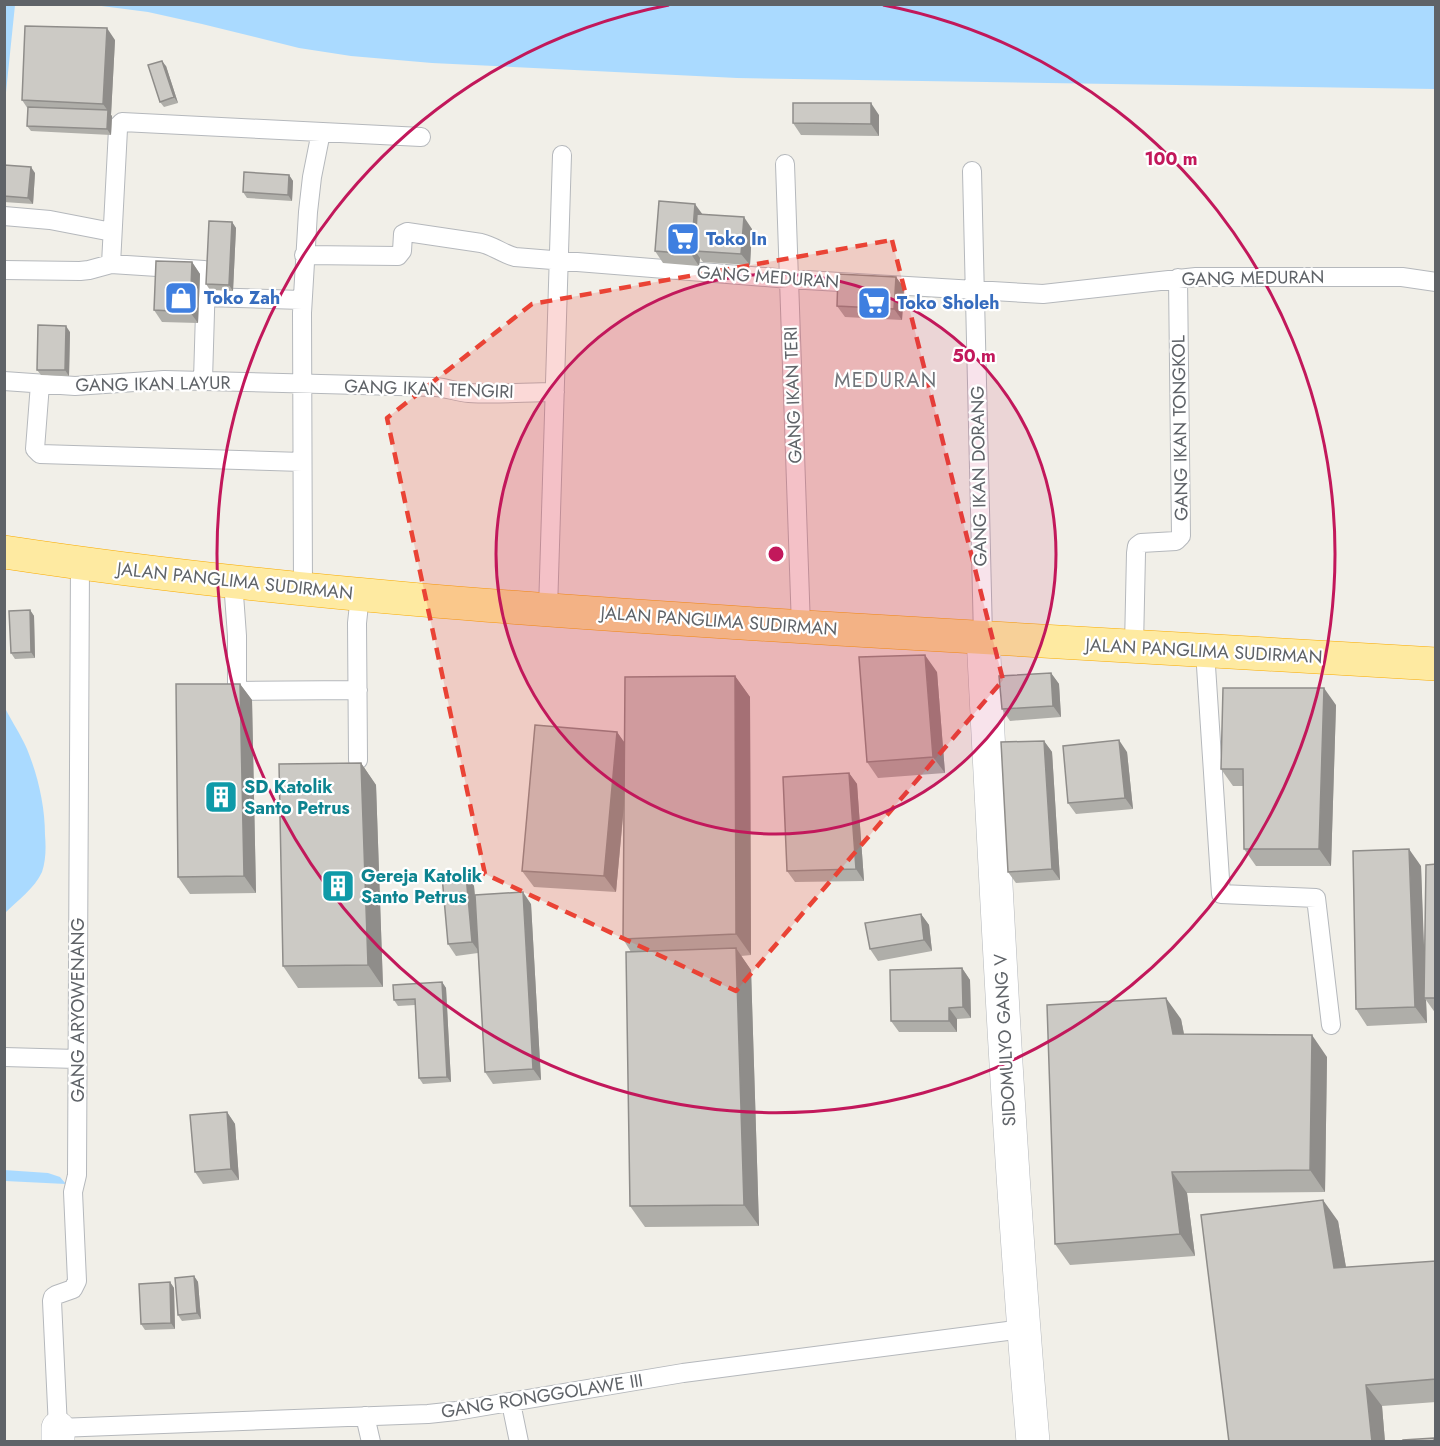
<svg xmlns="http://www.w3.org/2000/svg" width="1440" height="1446" viewBox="0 0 1440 1446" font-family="Jost,sans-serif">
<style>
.water{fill:#aadaff}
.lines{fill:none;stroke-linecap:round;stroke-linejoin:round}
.service-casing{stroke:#b5b8bc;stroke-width:20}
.minor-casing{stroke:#b5b8bc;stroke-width:34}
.trunk-casing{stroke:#f9ab00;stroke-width:34}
.service{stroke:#fff;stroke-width:18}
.minor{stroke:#fff;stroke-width:33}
.trunk{stroke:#feeaa1;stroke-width:33}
.wall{fill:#afaea9}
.shaded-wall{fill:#8f8d8a}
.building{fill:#cccac5;stroke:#8f8d8a;stroke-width:1.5}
.marked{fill:#ea4335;fill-opacity:0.2;stroke:#ea4335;stroke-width:4.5;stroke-dasharray:12 8;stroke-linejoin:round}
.ring{fill:none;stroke:#c2185b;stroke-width:3}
.labels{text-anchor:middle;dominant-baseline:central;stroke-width:4.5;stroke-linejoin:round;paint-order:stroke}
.shop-label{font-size:18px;font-weight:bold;fill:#366cbe;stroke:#fff;text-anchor:start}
.street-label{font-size:18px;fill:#5f6368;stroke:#fff}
.culture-label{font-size:18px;font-weight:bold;fill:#0d838f;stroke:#fff;text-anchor:start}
.neighbourhood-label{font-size:20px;letter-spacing:1.5px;fill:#70757a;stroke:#fff}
.centre{fill:#c2185b;stroke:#fff;stroke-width:3}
.ring-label{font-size:18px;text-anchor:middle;font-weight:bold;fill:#c2185b;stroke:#fff;stroke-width:4.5;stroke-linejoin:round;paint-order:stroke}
</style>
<rect width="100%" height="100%" fill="#f1efe8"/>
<path class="water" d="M5 4 15 5 5 102 4 5Z
M94 5H1435V89L737 78 432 63 351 56 299 48 202 24 148 12Z
M5 708C12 722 21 735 27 749 38 776 45 806 45 835 46 847 46 860 42 872 35 888 17 901 5 913Z
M4 1170 48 1173 60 1177 66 1184 5 1181Z"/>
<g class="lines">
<defs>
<path id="service" d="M785 164 801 627
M972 171 983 637
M4 216 50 220 112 232
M304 255 398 256 402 251 403 234 407 232 481 243C494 246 503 254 515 257L789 279 1043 294 1196 277H1402L1436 282
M111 264 118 129V126L122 122 421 137
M4 270 80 271 89 270 111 264 204 270 206 278 203 380
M205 297 302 300
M4 381 75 386 164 380 436 387C447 388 457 392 469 393 497 395 527 392 555 392
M40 384 35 449 40 454 302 462
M80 563 77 1175 73 1192 77 1281 73 1289 56 1295 53 1297 52 1301 58 1428 428 1414 456 1411 683 1373 1023 1329
M233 581 237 636V691L358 690
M303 590 302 313 308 212 312 177 321 132
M548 610 562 155
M1134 646 1136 553 1137 546 1141 543 1176 541 1181 536 1178 278
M1205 651 1221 894 1316 898 1331 1025
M358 760 357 623 360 595
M4 1057 77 1059
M511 1403 519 1442
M365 1416 371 1442"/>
<path id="minor" d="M983 637C997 906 1010 1174 1033 1442
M58 1428V1442"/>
<path id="trunk" d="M4 552C281 594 559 612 838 629 1037 641 1236 654 1436 664"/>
</defs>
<use href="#service" class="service-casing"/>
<use href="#minor" class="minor-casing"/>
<use href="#trunk" class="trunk-casing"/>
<use href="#service" class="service"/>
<use href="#minor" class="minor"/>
<use href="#trunk" class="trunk"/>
</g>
<path class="wall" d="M115 40 111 115 112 116 111 135 31 131 27 126 28 109 22 100Z
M166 66 178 103 164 107 160 102Z
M879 115V136L801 135 793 123Z
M4 165 35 173 33 204 4 202Z
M289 175 293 181 292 201 247 198 243 192Z
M703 215 752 229 750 265 703 262 700 258 699 266 663 263 655 251Z
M232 222 236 228 233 291 210 290 206 284Z
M192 262 200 274 198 323 162 322 154 310Z
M896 277 904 288 902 320 845 317 837 306Z
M70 332 69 376 41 375 37 370Z
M30 610 34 616 35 658 15 659 11 653Z
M937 672 945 773 878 778 867 762Z
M1051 673 1059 684 1061 717 1010 721 1002 709Z
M735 676 750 697 751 955 741 956 751 970 759 1226 645 1227 630 1206 631 952 623 939 624 807 616 892 534 887 522 871 617 732 624 742Z
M240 684 252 700 256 893 190 894 178 877Z
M1336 705 1331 866H1256L1244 849V786H1233L1221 769Z
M1044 741 1052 752 1060 880 1016 883 1008 872Z
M1127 752 1133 809 1076 814 1068 803Z
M361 763 376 785 383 987 298 988 283 966Z
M849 773 857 784 864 881 795 882 787 871Z
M1436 864V1014L1426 1000 1427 1023 1367 1026 1356 1009 1421 866 1424 963Z
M466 875 474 886 476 910 531 904 541 1080 493 1084 485 1072 478 953 456 956 448 944Z
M921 914 929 925 932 951 878 961 870 949Z
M962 968 970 980 971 1018 957 1019V1032H899L891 1021Z
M442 982 446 988 451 1082 423 1084 419 1078 415 1005 398 1006 394 1000Z
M1181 1019 1184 1034 1327 1057 1325 1192 1187 1193 1195 1256 1070 1265 1055 1244Z
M227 1112 235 1124 239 1180 203 1184 195 1172Z
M1338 1221 1346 1268 1436 1261V1402L1382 1406 1385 1442H1229Z
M194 1276 198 1282 201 1319 182 1321 178 1315Z
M170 1282 174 1288 175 1329 145 1330 141 1324Z"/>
<path class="shaded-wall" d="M107 28 115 40 111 115 112 116 111 135 107 129 108 111 103 104Z
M162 61 166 66 178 103 174 97Z
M871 103 879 115V136L871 124Z
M31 167 35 173 33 204 28 198Z
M289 175 293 181 292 201 288 195Z
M695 204 703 215 695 251 700 258 699 266 691 254Z
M744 217 752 229 750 265 741 254Z
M232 222 236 228 233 291 229 285Z
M192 262 200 274 198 323 190 312Z
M896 277 904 288 902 320 894 309Z
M66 326 70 332 69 376 65 370Z
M30 610 34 616 35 658 31 652Z
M925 655 937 672 945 773 933 757Z
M1051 673 1059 684 1061 717 1053 706Z
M735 676 750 697 751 955 736 934Z
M240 684 252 700 256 893 244 876Z
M1324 688 1336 705 1331 866 1319 849Z
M617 732 629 749 616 892 604 876Z
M1119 740 1127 752 1133 809 1125 798Z
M1044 741 1052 752 1060 880 1052 869Z
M361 763 376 785 383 987 368 965Z
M849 773 857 784 864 881 856 869Z
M1409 849 1421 866 1426 998H1424L1426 1000 1427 1023 1415 1007Z
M466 875 474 886 480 953 472 942Z
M523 892 531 904 541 1080 533 1069Z
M921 914 929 925 932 951 924 940Z
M736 948 751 970 759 1226 744 1205Z
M962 968 970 980 971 1018 963 1007Z
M442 982 446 988 451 1082 447 1077Z
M1166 998 1181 1019 1188 1055 1173 1034Z
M949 1008 957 1019V1032L949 1021Z
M1312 1035 1327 1057 1325 1192 1310 1170Z
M227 1112 235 1124 239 1180 231 1169Z
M1172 1172 1187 1193 1195 1256 1180 1234Z
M1323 1200 1338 1221 1350 1290 1334 1268Z
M194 1276 198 1282 201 1319 197 1313Z
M170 1282 174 1288 175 1329 171 1323Z
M1366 1385 1382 1406 1385 1442H1372Z"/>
<path class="building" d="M25 26 107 28 103 104 22 100Z
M162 61 174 97 160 102 148 65Z
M793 103H871V124L793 123Z
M28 107 108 110 107 129 27 126Z
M4 165 31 167 28 198 4 196Z
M244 172 289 175 288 195 243 192Z
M659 201 695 204 691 254 655 251Z
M697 214 744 217 741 254 695 251Z
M209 221 232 222 229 285 206 284Z
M156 261 192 262 190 312 154 310Z
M838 274 896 277 894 309 837 306Z
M38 325 66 326 65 370H37Z
M30 610 31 652 11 653 9 611Z
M925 655 933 757 867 762 859 657Z
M1051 673 1053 706 1002 709 999 676Z
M735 676 736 934 623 939 625 677Z
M176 684H240L244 876 178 877Z
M1223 688H1324L1319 849H1244L1243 769H1221Z
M535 725 617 732 604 876 522 871Z
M1119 740 1125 798 1068 803 1063 746Z
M1044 741 1052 869 1008 872 1001 742Z
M361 763 368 965 283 966 279 764Z
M849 773 856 869 787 871 783 777Z
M1409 849 1415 1007 1356 1009 1353 851Z
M1436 864V998H1424L1426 865Z
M466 875 472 942 448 944 442 876Z
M523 892 533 1069 485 1072 475 895Z
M921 914 924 940 870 949 865 923Z
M736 948 744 1205 630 1206 626 952Z
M962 968 963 1007 949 1008V1021H891L890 970Z
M442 982 447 1077 419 1078 415 999 394 1000 393 985Z
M1166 998 1173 1034 1312 1035 1310 1170 1172 1172 1180 1234 1055 1244 1047 1005Z
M227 1112 231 1169 195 1172 190 1115Z
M1323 1200 1334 1268 1436 1261V1379L1366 1385 1372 1442H1229L1201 1215Z
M194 1276 197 1313 178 1315 175 1278Z
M170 1282 171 1323 141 1324 139 1284Z
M1434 1438V1442H1403V1440Z"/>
<path class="marked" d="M892 240 1003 680 736 991 485 874 387 418 532 304Z"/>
<circle cx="776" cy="554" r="280" fill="#c2185b" fill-opacity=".12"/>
<g class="ring">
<circle cx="776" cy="554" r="280"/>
<path d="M883 5A559 559 0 1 1 669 5"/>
</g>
<defs>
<symbol id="supermarket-square" viewBox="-11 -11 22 22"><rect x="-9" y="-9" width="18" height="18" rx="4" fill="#3f7fe0" stroke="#fff"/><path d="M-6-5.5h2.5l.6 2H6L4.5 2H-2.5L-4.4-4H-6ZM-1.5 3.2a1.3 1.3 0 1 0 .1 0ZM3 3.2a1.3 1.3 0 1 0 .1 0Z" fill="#fff"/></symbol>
<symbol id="shop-square" viewBox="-11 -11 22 22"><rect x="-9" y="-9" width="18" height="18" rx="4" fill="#3f7fe0" stroke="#fff"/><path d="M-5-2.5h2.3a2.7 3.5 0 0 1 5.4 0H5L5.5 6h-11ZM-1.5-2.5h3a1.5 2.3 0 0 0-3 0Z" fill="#fff"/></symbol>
<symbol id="building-square" viewBox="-11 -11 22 22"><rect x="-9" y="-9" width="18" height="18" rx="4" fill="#0f9aa8" stroke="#fff"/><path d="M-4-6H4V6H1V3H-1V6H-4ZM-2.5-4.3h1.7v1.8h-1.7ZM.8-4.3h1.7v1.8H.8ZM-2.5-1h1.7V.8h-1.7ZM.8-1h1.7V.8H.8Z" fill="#fff"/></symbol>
</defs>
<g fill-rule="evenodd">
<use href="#supermarket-square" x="664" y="220" width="38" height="38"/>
<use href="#shop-square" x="162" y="279" width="38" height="38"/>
<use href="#supermarket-square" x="855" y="284" width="38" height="38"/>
<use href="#building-square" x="202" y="778" width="38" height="38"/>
<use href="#building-square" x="319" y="867" width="38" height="38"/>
</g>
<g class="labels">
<g class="shop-label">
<text x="706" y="239">Toko In</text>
<text x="204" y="298">Toko Zah</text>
<text x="897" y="303">Toko Sholeh</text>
</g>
<g class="street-label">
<text transform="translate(768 277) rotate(4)">GANG MEDURAN</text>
<text transform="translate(1253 278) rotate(-1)">GANG MEDURAN</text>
<text transform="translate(153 384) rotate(-1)">GANG IKAN LAYUR</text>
<text transform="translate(429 389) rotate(2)">GANG IKAN TENGIRI</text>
<text transform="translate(793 395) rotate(-92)">GANG IKAN TERI</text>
<text transform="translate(1180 428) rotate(-91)">GANG IKAN TONGKOL</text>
<text transform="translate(979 476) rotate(-91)">GANG IKAN DORANG</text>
<text transform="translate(235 581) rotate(6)">JALAN PANGLIMA SUDIRMAN</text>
<text transform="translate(719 621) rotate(4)">JALAN PANGLIMA SUDIRMAN</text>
<text transform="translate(1204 651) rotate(3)">JALAN PANGLIMA SUDIRMAN</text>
<text transform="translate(78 1010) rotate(-90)">GANG ARYOWENANG</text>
<text transform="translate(1005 1040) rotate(-93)">SIDOMULYO GANG V</text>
<text transform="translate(542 1396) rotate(-9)">GANG RONGGOLAWE III</text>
</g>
<g class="culture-label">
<text x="244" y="787">SD Katolik<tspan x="244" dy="21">Santo Petrus</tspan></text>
<text x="361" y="876">Gereja Katolik<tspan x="361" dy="21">Santo Petrus</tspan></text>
</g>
<g class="neighbourhood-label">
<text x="886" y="380">MEDURAN</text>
</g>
</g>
<circle cx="776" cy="554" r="9" class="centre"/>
<g class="ring-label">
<text x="1171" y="165">100 m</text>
<text x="974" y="362">50 m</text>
</g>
<rect width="1440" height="1446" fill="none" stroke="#5f6368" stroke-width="12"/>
</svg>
